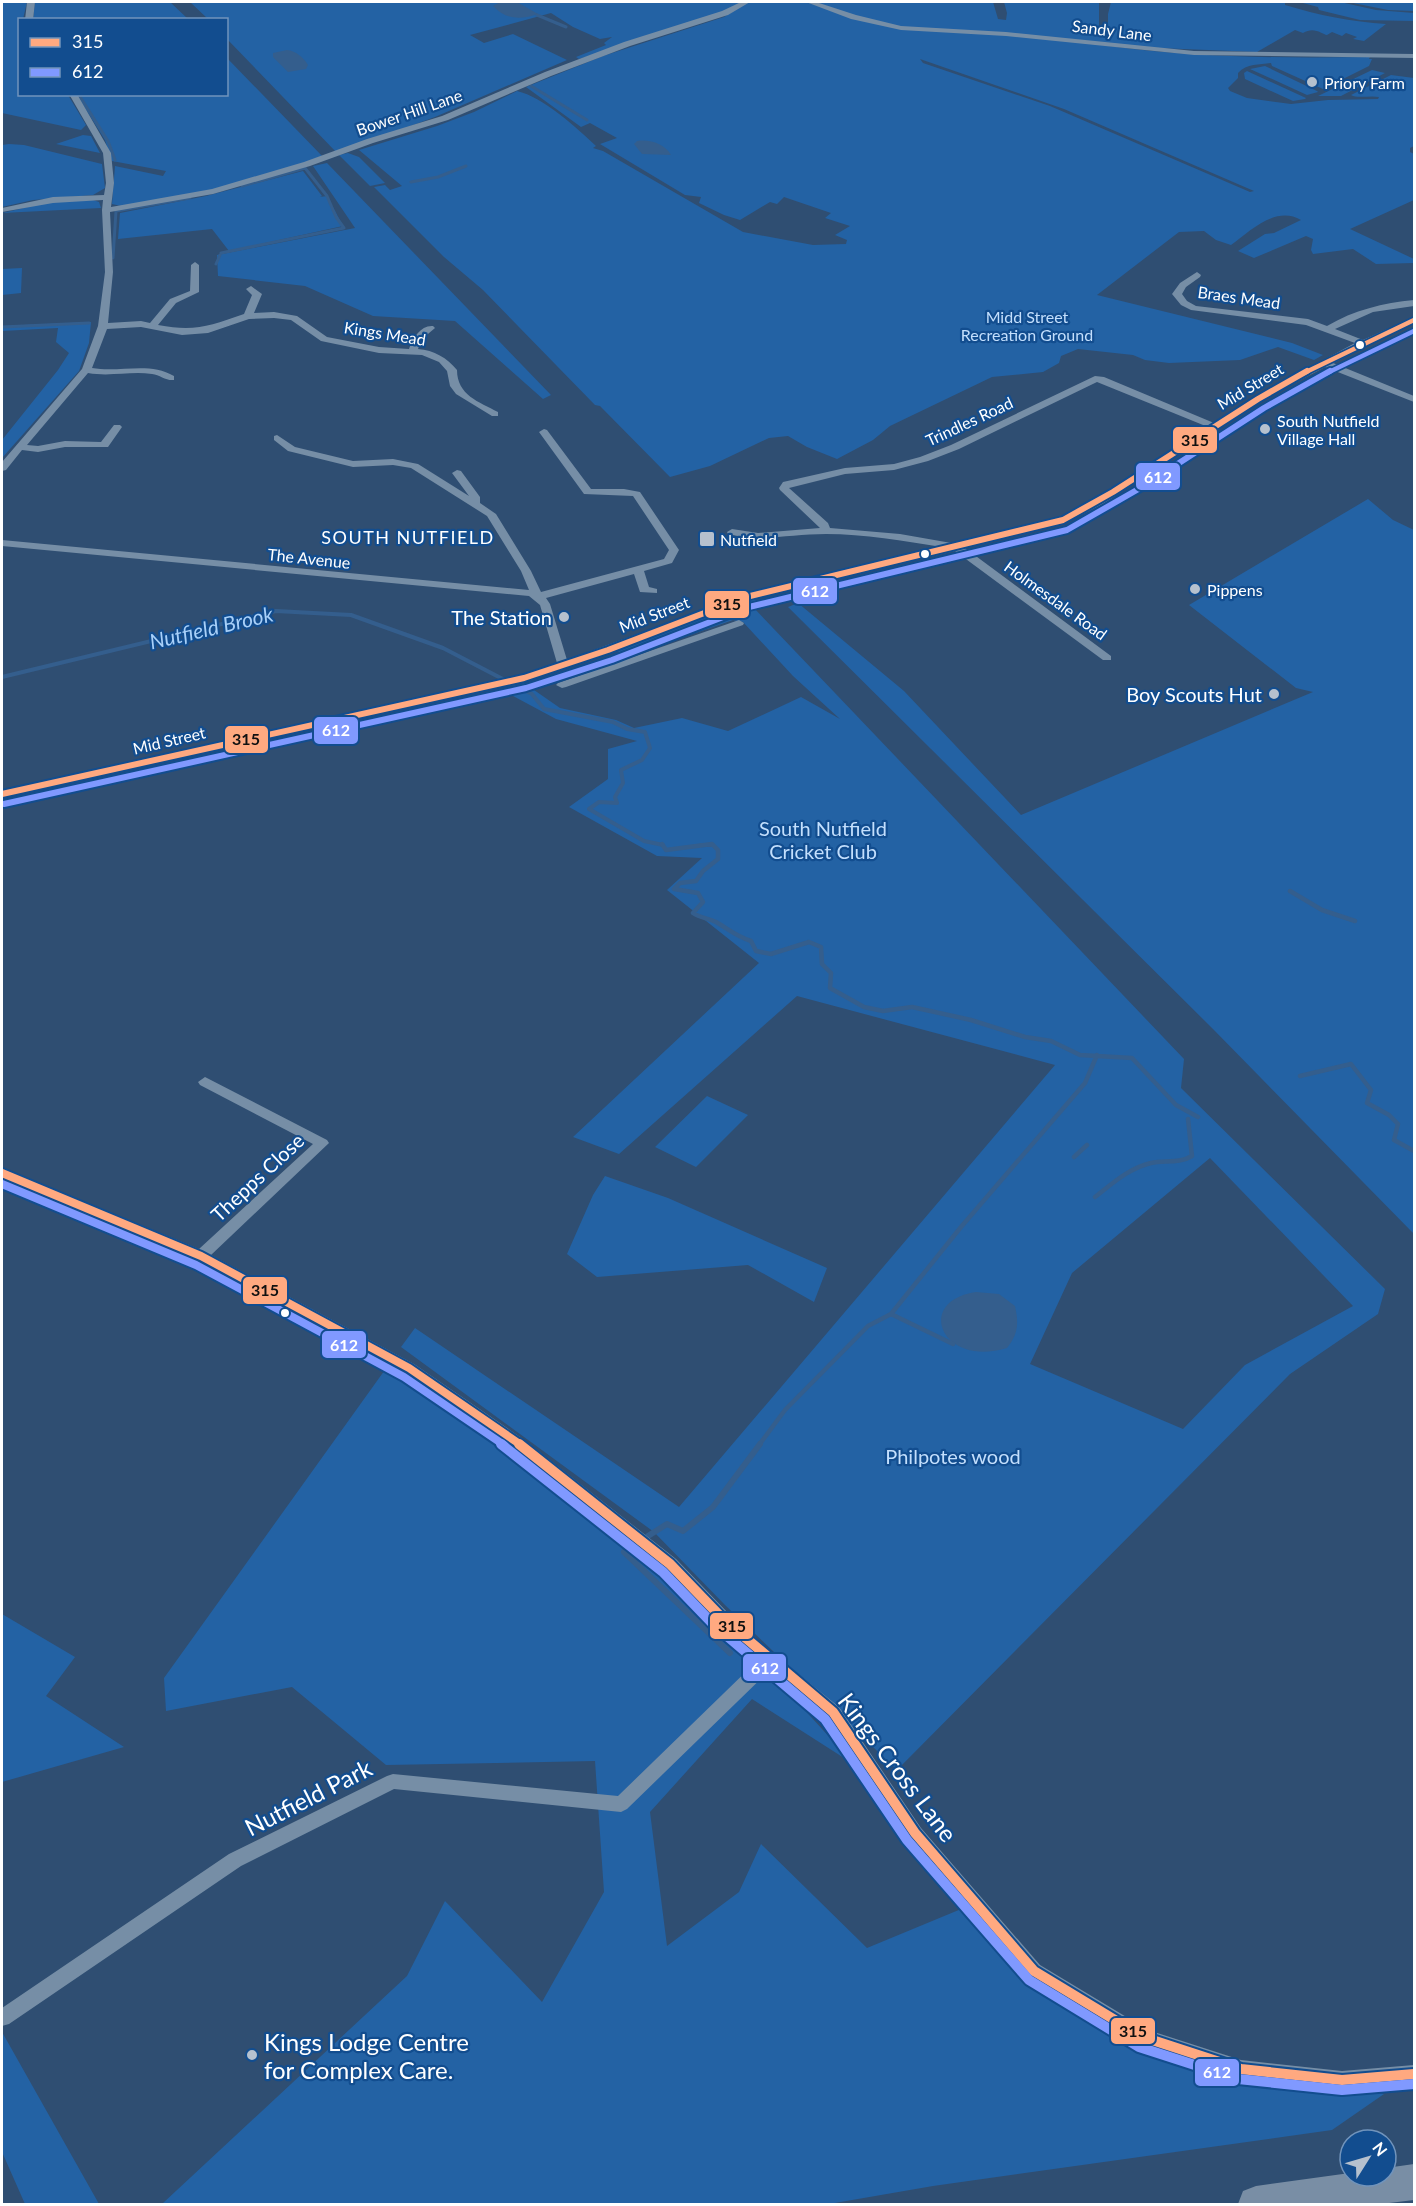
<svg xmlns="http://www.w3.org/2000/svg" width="1416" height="2206" viewBox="0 0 1416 2206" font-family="Lato,sans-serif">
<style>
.green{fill:#2362a4;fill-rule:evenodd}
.water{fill:#345e8d}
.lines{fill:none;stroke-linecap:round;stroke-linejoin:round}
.stream-far3{stroke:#345e8d;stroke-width:3}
.stream-far2{stroke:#345e8d;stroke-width:4}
.stream-far1{stroke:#345e8d;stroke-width:4.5}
.stream{stroke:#345e8d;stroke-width:6}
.street{fill:#768ea6;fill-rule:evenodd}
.highway{fill:#798ea5;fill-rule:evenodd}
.bus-1-far3-casing{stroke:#124d8f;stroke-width:8}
.bus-1-far2-casing{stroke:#124d8f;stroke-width:10}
.bus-1-far1-casing{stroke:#124d8f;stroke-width:12}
.bus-1-casing{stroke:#124d8f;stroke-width:14}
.bus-2-far3-casing{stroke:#124d8f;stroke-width:8}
.bus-2-far2-casing{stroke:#124d8f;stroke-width:10}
.bus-2-far1-casing{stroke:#124d8f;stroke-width:12}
.bus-2-casing{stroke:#124d8f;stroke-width:14}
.bus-1-far3{stroke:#ffa980;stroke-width:4.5}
.bus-1-far2{stroke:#ffa980;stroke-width:6}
.bus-1-far1{stroke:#ffa980;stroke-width:8}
.bus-1{stroke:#ffa980;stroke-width:10}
.bus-2-far3{stroke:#8099ff;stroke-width:4.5}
.bus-2-far2{stroke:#8099ff;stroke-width:6}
.bus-2-far1{stroke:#8099ff;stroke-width:8}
.bus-2{stroke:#8099ff;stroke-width:10}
.poi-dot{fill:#b6c1ce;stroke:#124d8f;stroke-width:2}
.bus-dot{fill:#fff;stroke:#124d8f;stroke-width:2}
.labels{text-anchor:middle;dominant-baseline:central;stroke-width:4.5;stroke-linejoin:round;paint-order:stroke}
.far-street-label{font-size:16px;fill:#fff;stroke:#124d8f}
.far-poi-label{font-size:16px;fill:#fff;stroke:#124d8f;text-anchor:start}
.far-park-label{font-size:16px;fill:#c3dffd;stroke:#124d8f}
.far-quarter-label{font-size:18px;letter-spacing:1.5px;fill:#fff;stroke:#124d8f}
.poi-label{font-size:20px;fill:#fff;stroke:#124d8f;text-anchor:end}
.park-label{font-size:20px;fill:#c3dffd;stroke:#124d8f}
.street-label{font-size:20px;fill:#fff;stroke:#124d8f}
.water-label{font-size:21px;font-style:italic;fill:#a8d0f9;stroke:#124d8f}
.near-street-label{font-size:24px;fill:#fff;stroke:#124d8f}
.near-poi-label{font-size:24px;fill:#fff;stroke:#124d8f;text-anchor:start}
.line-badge{stroke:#124d8f;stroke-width:2}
.badge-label{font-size:16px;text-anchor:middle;font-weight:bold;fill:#fff}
.pale-badge-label{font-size:16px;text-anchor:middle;font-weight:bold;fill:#111}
</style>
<rect width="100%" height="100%" fill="#2f4e72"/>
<path class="green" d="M2 2H27L23 19 20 20V94L68 95 86 125 81 130 2 113Z
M35 2H170L188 19 33 20Z
M190 2H993L998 19 1006 20 1007 13 1004 2H1099V27L1108 28V14L1111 2H1288H1285V5C1318 15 1352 22 1386 24L1364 41 1353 39 1357 37 1346 33 1342 36 1332 32 1327 35C1322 34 1314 26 1303 33L1295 30 1257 52 1109 46C1196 58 1282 58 1370 57L1369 59H1372L1369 66 1323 89 1272 66 1271 63C1259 65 1247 63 1238 73V78L1228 88 1230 91 1247 98 1291 104 1328 100 1378 99 1379 97C1370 95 1358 99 1351 95L1391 75 1414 78V146L1410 148V152L1414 154V200L1350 229 1414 259V263L1376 264 1353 249 1313 254 1311 250 1313 239 1306 236 1254 258 1238 251 1265 234 1274 233 1301 220C1276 205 1250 231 1231 245L1216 240 1204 231 1179 232 1097 295 1292 343 1323 355 1314 360 1278 347 1240 360 1169 363 1145 360 1133 355 1078 349 1061 356 1059 363 1043 372 992 377 890 426 873 440 837 459 807 447 788 436 769 438 710 466 670 477 600 406 595 405 483 290 444 257 374 187 385 185 390 190 402 186 359 150 437 126 474 112 517 91C543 97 577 128 596 146L593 148 603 151 743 232 813 245 846 244 847 240 835 235 850 226 825 218 831 213 784 197 777 204 770 202 740 220 724 215 699 203 701 197 685 195 600 144 617 138 590 123 581 127 526 87 603 56 724 17 732 12 579 59 576 57 606 45 604 43 612 37 600 39 573 27 551 13 470 35 484 43 513 34 567 60 435 117 337 153 227 39 226 20 208 19ZM920 59 1064 109 1254 191 1250 192 1050 106 923 63Z
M1299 2H1340L1376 10 1414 13V21L1360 20 1319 10 1318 7Z
M1348 2H1414V11L1388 10Z
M227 58 323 157 212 190 121 206 112 204 115 166 163 176 166 171 112 161 105 140 77 95 226 94Z
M1265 66 1317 91 1318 92 1307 95 1250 69Z
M1372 70 1385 73 1341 96H1318Z
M1247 71 1306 98 1305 99 1293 101 1245 79 1244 73Z
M83 135 91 136 100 153 56 144Z
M9 144 24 145 102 164 105 188 93 195 33 200 2 207V145Z
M348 153 359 157 385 183 370 186 339 155Z
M327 163 551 395 543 399 455 321 373 316 305 286 218 276 217 255 355 228 313 166Z
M303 171 322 196 320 197 327 196 343 226 229 251 212 229 118 239 120 213 206 196Z
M93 200 99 202 101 208 2 213 50 202Z
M22 268 21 293 2 295V269Z
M91 322 89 343 79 371 2 458V440L58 370 69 353 56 342 58 328 2 331V326Z
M1368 499 1393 520 1414 530V1234L1213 1029 788 607 798 603 904 691 1021 815 1313 692 1296 688 1189 605Z
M753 597 759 604 753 607 1184 1059 1181 1088 1385 1289 1378 1314 1290 1374 897 1770 725 1605 654 1532 401 1347 415 1328 679 1507 1055 1065 797 996 619 1154 573 1137 759 963 667 890 702 858 657 856 569 807 608 779V749L637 741 556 719 502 690 524 683 560 708 616 720 634 728 682 718 728 731 801 697 840 719 793 676 743 622 733 620 624 658 618 651ZM1210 1158 1353 1306 1245 1365 1183 1429 1030 1364 1072 1273Z
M707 1096 748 1115 696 1167 655 1147Z
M605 1176 668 1198 827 1268 814 1302 748 1265 597 1277 567 1254 593 1195Z
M387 1367 480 1431 641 1551 779 1682 855 1765 752 1699 650 1812 667 1946 739 1892 761 1844 867 1948 966 1907 1024 1978 1186 2066 1384 2094 1332 2130 933 2186 829 2204H162L407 1976 445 1901 542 2002 604 1892 595 1761 386 1765 292 1687 166 1711 164 1678Z
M2 1614 75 1657 46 1696 124 1747 2 1782Z
M2 2032 99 2204H25L2 2152Z"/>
<path class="water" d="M500 2H517L538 14C521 20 506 20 493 6Z
M287 50C296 51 303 57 308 65L306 69 288 72 273 57V53Z
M637 141C650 139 665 144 671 155L642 154 634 144Z
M976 1292 999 1294 1015 1306C1019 1324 1018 1334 1007 1348 941 1368 914 1301 976 1292Z"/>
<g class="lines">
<path class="stream-far3" d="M537 15 566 27
M531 86 587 120
M79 95 108 141 115 160
M411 182 438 177 466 166
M221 253 344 228 336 217 327 196 305 168 242 186
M113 258 116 211 190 198
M216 264 220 255
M2 327 89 323"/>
<path class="stream-far2" d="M2 677 276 611 351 615 443 648 532 694 544 709 613 722 627 729 645 732 650 748 642 760 621 770 623 783 615 797 617 803 599 802 589 809 644 841 663 845
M701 845H713"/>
<path class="stream-far1" d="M662 844 666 850 712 844 718 850V859L703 871 696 881 680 883 674 889 698 893 703 902 693 913C700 918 708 918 716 922 728 929 737 937 751 941L756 951 771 954 809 942 821 947 822 964 831 973 830 988 864 1007 883 1011 912 1007 971 1020 1025 1037 1051 1041 1080 1055 1132 1058 1176 1105 1198 1117
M1290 891 1322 910 1355 921
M1300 1076 1351 1064 1371 1090 1367 1103 1389 1115 1398 1124 1394 1140 1414 1151
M1074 1157 1087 1145
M1095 1197C1112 1184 1129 1168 1151 1163 1165 1160 1179 1164 1192 1156L1188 1119
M891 1314 953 1344
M759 1445 785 1410 868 1326 891 1314 961 1227 1085 1083 1097 1055"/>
<path class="stream" d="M648 1536 667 1524 683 1531 713 1507 760 1444
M633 1546 624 1552 730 1653"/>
<path class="street" d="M27 2H35L33 20H25Z
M741 2H750L728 15 630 46 551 76 448 120 373 143 310 166 213 194 110 212 113 272 108 323 141 321 150 323 170 299 190 291 191 265 195 262 199 265V292L176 303 158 325C195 332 209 326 244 314L252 295 246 289 251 286 262 294 254 313 274 312 297 316 327 337 379 347 409 349C413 338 421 325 433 326L435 328 422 339 418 349C434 350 447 358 457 370 457 395 479 402 498 412V416H492L456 394 450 386 447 371 439 362 422 355 379 353 321 341 291 320 274 318 249 319 208 333 182 335 141 327 107 329 92 368C120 373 149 361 174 376V380C166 381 160 375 152 374 130 371 110 377 88 373L27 445 38 446 65 441 101 442 114 425H120L122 427 108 447H65L38 452 22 450 6 470 2 471V462L82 369 98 326 105 272 102 210 103 200 53 203 2 212V208L53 197 104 195 106 183 103 153 69 94H77L111 153 114 183 111 207 212 189 304 162 367 139 442 116 545 72 624 42 722 11Z
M806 2H816L856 15 901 26 1006 32 1194 51 1414 54V58L1194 55 1006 36 901 30 851 19Z
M1197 272 1201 275 1200 277 1186 287 1182 294 1187 301 1196 306 1308 319 1327 326C1354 310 1383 303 1414 300V306L1373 312 1335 329 1363 340 1414 317V323L1333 363 1414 396V402L1325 367 1263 400 1103 504 1067 522 965 548 1111 656V660H1103L955 551 750 599 612 652 528 680 2 797V790L521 675 557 663 540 605 529 596 2 546V540L529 590 521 571 487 516 411 468 393 465 353 467 288 451 274 440V436L277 435 295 447 353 461 393 459 418 464 469 496 452 473 457 470 461 471 480 497V503L496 514 531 571 541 592 664 559 669 550 633 496 584 494 539 432 544 429 547 430 591 489H624L640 492 679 550 672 563 644 571 649 587 657 589V593L640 592 634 574 546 598 550 604 567 660 742 595 942 547C904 541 864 534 826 534 792 534 761 542 728 534L727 532 732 529 758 533 820 528 780 490 779 488 783 482 845 468 894 464 920 457 951 445 1095 376 1104 377 1214 423 1257 396 1355 343 1306 325 1191 310 1181 305 1172 294 1180 283ZM1097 382 1208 427 1095 500 1059 518 957 544 900 534 830 528 828 523 789 488 845 474 894 470 928 461 959 449Z
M739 620 744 623 743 625 566 687 562 688 556 685 558 683Z
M205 1077 327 1140 329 1143 211 1255 414 1364 523 1439 676 1559 727 1612 775 1655 839 1707 921 1828 1040 1965 1148 2030 1241 2060 1342 2071 1414 2065V2083L1342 2089 1241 2078 1136 2043 1028 1977 909 1838 827 1717 770 1670 627 1809 621 1812 394 1789 241 1866 9 2024 2 2026V2008L229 1854 387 1776 393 1774 618 1796 758 1660 715 1622 664 1569 513 1447 404 1372 196 1260 2 1178V1168L199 1249 313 1144 200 1085 198 1082Z"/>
<path class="highway" d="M1414 2164V2200L1381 2204H1238L1243 2191 1256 2186 1350 2173V2176H1386V2168Z"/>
<defs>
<path id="bus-1-far3" d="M1304 373 1414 320"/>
<path id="bus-1-far2" d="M2 794 524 678 608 650 746 597 1063 520 1113 492 1258 399 1307 371"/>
<path id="bus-1-far1" d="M2 1173 201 1256 409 1368 521 1445"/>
<path id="bus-1" d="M519 1444 670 1564 721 1617 833 1712 915 1833 1034 1971 1143 2037 1241 2069 1342 2080 1414 2074"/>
<path id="bus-2-far3" d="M1327 373 1414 331"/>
<path id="bus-2-far2" d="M4 804 526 688 612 660 749 607 1067 530 1142 487 1264 408 1330 371"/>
<path id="bus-2-far1" d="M2 1184 196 1265 404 1377 504 1445"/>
<path id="bus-2" d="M501 1444 663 1572 714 1625 825 1719 907 1840 1029 1980 1139 2047 1238 2079 1342 2090 1414 2084"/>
</defs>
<use href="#bus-1-far3" class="bus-1-far3-casing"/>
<use href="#bus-1-far2" class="bus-1-far2-casing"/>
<use href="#bus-1-far1" class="bus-1-far1-casing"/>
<use href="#bus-1" class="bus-1-casing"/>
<use href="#bus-2-far3" class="bus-2-far3-casing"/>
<use href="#bus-2-far2" class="bus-2-far2-casing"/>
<use href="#bus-2-far1" class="bus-2-far1-casing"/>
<use href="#bus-2" class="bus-2-casing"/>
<use href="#bus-1-far3" class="bus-1-far3"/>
<use href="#bus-1-far2" class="bus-1-far2"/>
<use href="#bus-1-far1" class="bus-1-far1"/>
<use href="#bus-1" class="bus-1"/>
<use href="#bus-2-far3" class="bus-2-far3"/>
<use href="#bus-2-far2" class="bus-2-far2"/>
<use href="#bus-2-far1" class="bus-2-far1"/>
<use href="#bus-2" class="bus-2"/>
</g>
<g class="poi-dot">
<circle cx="1312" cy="82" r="6"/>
<circle cx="1265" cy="429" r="6"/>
<rect x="699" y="531" width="16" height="16" rx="3"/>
<circle cx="1195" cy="589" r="6"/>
<circle cx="564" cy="617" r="6"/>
<circle cx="1274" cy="694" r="6"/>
<circle cx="252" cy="2055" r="6"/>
</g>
<g class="bus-dot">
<circle cx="1360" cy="345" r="5"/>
<circle cx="925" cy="554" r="5"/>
<circle cx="285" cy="1313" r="5"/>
</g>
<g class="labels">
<g class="far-street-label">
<text transform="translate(1112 30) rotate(7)">Sandy Lane</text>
<text transform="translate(409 112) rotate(-19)">Bower Hill Lane</text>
<text transform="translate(1239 297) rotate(8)">Braes Mead</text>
<text transform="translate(385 333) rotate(9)">Kings Mead</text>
<text transform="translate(1250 386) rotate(-31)">Mid Street</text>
<text transform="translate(969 421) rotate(-25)">Trindles Road</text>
<text transform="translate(309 558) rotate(6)">The Avenue</text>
<text transform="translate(1056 600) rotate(36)">Holmesdale Road</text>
<text transform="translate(654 614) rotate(-21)">Mid Street</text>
<text transform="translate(169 740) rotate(-13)">Mid Street</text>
</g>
<g class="far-poi-label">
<text x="1324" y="82">Priory Farm</text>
<text x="1277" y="420">South Nutfield<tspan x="1277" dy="18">Village Hall</tspan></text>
<text x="720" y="539">Nutfield</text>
<text x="1207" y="589">Pippens</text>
</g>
<g class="far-park-label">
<text x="1027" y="316">Midd Street<tspan x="1027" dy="18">Recreation Ground</tspan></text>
</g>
<g class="far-quarter-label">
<text x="408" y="537">SOUTH NUTFIELD</text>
</g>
<g class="poi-label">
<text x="552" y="617">The Station</text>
<text x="1262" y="694">Boy Scouts Hut</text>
</g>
<g class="park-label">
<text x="823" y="828">South Nutfield<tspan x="823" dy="23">Cricket Club</tspan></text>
<text x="953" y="1456">Philpotes wood</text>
</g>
<g class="street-label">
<text transform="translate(257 1177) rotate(-43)">Thepps Close</text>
</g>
<g class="water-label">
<text transform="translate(211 627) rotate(-13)">Nutfield Brook</text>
</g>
<g class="near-street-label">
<text transform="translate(898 1767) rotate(53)">Kings Cross Lane</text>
<text transform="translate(308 1797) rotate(-27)">Nutfield Park</text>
</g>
<g class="near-poi-label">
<text x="264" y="2041">Kings Lodge Centre<tspan x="264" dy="28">for Complex Care.</tspan></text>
</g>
</g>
<g class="line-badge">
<rect x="1172" y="426" width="46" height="28" rx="6" fill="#ffa980"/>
<rect x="1135" y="462" width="46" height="29" rx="6" fill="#8099ff"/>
<rect x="792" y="577" width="46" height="28" rx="6" fill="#8099ff"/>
<rect x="704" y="590" width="46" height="29" rx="6" fill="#ffa980"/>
<rect x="313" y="716" width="46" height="29" rx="6" fill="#8099ff"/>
<rect x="224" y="725" width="45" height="29" rx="6" fill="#ffa980"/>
<rect x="242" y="1276" width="46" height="29" rx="6" fill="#ffa980"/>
<rect x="321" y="1330" width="46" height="29" rx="6" fill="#8099ff"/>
<rect x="709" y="1612" width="45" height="28" rx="6" fill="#ffa980"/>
<rect x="742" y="1653" width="45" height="29" rx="6" fill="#8099ff"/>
<rect x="1110" y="2017" width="46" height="28" rx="6" fill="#ffa980"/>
<rect x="1194" y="2058" width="46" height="29" rx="6" fill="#8099ff"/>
</g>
<g class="badge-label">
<text x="1158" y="483">612</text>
<text x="815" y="597">612</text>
<text x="336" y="736">612</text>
<text x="344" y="1351">612</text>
<text x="765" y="1674">612</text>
<text x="1217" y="2078">612</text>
</g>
<g class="pale-badge-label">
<text x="1195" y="446">315</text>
<text x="727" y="610">315</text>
<text x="246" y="745">315</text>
<text x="265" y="1296">315</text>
<text x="732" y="1632">315</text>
<text x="1133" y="2037">315</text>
</g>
<rect width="1416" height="2206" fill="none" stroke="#ffffff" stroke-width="6"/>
<rect x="18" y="18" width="210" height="78" fill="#124d8f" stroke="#7194bc" stroke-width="1.5"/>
<rect x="30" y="38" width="30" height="9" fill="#ffa980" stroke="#7194bc" stroke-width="1.5"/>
<text x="72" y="48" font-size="18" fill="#ffffff">315</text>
<rect x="30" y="68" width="30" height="9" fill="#8099ff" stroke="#7194bc" stroke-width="1.5"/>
<text x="72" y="78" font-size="18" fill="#ffffff">612</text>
<g transform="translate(1368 2158) rotate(53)"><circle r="28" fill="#124d8f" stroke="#7194bc" stroke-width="1.5"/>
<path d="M0-4.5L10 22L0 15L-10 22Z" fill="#b6c1ce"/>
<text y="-9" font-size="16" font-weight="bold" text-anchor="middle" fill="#ffffff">N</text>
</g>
</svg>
